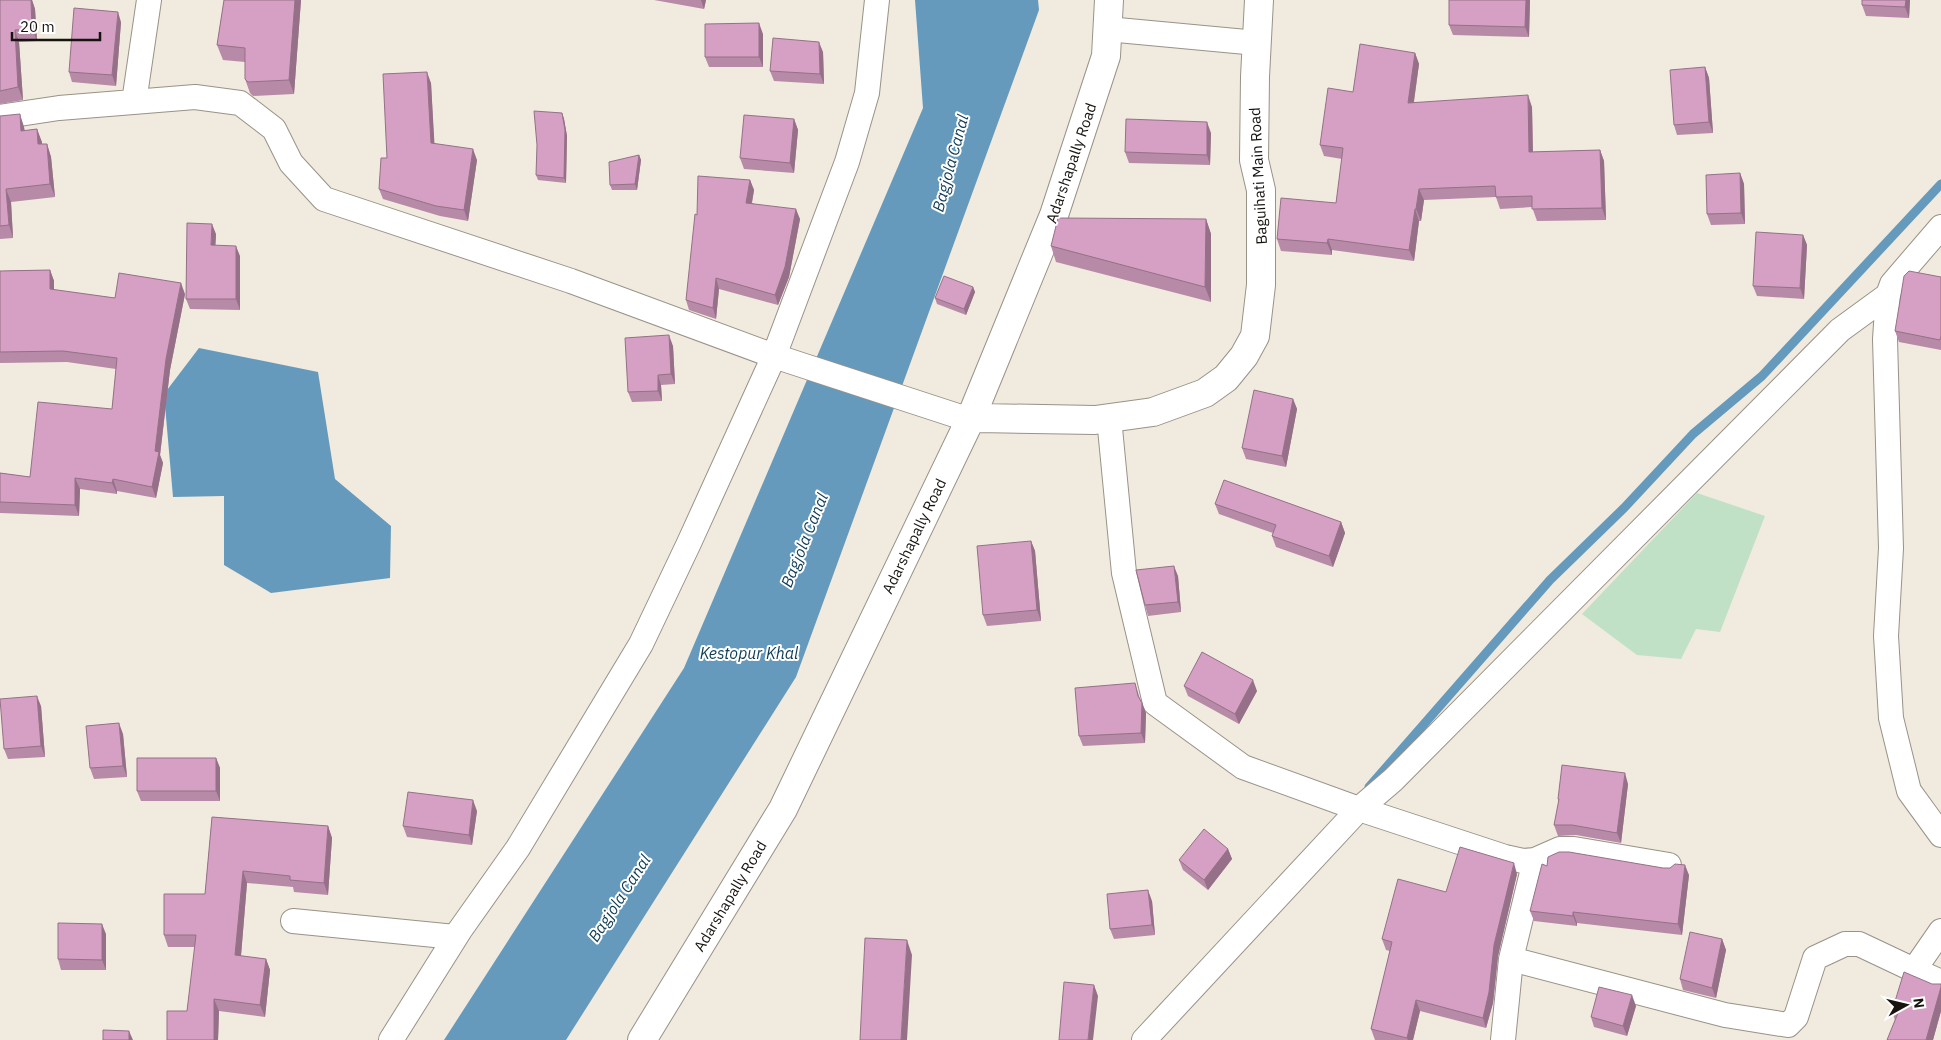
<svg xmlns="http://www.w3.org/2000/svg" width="1941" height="1040" viewBox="0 0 1941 1040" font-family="'IBM Plex Sans',sans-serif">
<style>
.green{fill:#c1e1c6}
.water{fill:#659abd}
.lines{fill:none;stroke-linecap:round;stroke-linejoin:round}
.stream{stroke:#659abd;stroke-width:9}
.minor-casing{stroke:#999287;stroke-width:26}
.tertiary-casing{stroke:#999287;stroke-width:30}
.minor{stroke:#fff;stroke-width:24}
.tertiary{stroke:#fff;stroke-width:28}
.wall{fill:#b78aa8}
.shaded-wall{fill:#957088}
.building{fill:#d5a0c3;stroke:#957088}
.labels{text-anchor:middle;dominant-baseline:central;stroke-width:4;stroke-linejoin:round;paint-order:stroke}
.street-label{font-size:15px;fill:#171410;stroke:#fff}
.water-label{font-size:16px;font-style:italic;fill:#0f3b54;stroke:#fff}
</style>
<rect width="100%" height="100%" fill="#f1eade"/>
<path class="green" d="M1697 493 1765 516 1720 632 1696 629 1681 659 1637 655 1582 614Z"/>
<path class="water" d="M915 0H1038L1039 10 796 677 566 1040H444L684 668 923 108Z
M199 348 318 372 335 479 391 526 390 578 271 593 224 565V496L173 497 164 394Z"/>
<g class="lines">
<path class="stream" d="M1369 787 1550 580 1624 508 1693 434 1762 376 1941 184"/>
<defs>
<path id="minor" d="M1107 29 1257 43
M134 102 149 0
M0 117 59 108 195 97 240 103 274 129 291 163 324 199 571 281 774 356 970 420
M1941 227 1892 284 1888 295 1885 339 1891 548 1886 636 1891 718 1909 791 1941 835
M1109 418 1124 573 1155 703 1243 767 1359 809 1505 857 1523 861 1535 860 1560 849H1574L1669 865
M293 921 455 937
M1941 931 1914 970 1941 982
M1511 959 1725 1015 1788 1025 1796 1017 1815 958 1845 944H1859L1914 970
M391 1040 460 930 518 848 641 644 689 543 774 356 847 162 867 93 877 0
M1144 1040 1359 809 1393 780 1840 330 1888 295
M1503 1040 1511 959 1535 860"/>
<path id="tertiary" d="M970 420 980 418 1095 420 1153 412 1205 393 1226 378 1244 356 1255 336 1261 285V190L1254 160 1255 77 1259 0
M642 1040 783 809 970 420 1054 215 1106 56 1109 0"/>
</defs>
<use href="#minor" class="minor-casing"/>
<use href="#tertiary" class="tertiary-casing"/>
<use href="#minor" class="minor"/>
<use href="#tertiary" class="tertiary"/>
</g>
<path class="wall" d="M0 0H32L35 9 37 41 19 42 23 100 0 104Z
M224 0H301L294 94 253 96 250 93 245 79V62L223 60 217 45Z
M654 0H706L704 9Z
M1530 0 1529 37 1453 35 1449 25Z
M1910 0 1909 18 1866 16 1862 5Z
M121 22 116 86 72 82 69 72Z
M763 34V67H709L705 57Z
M823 52 824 84 774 81 770 71Z
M1415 53 1419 64 1414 102 1532 107 1533 152 1600 150 1604 161 1606 220 1537 221 1532 207 1500 209 1496 197 1424 200 1421 221H1419L1414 261 1332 250V255L1281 251 1277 239 1336 203 1342 159 1324 156 1320 145 1353 92Z
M1705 67 1709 78 1713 133 1677 135 1674 125Z
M431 83 434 143 477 160 468 221 440 216 383 199 379 189 387 158Z
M562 113 564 119 567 136 566 183 538 180 536 175Z
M0 116 24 127 25 131 37 129 42 144H47L51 157 55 197 11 202 13 238 0 239Z
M794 119 798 130 794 173 744 169 740 158Z
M1211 133 1210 165 1129 163 1125 152Z
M639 155 641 160 637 190H612L610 185Z
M1740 173 1744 184 1745 224 1711 225 1707 214Z
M750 180 754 190 752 203 800 219 789 277 778 305 719 289 716 319 689 310 686 300 697 215Z
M1206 219 1211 234V302L1056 262 1051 246Z
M216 234 215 245 240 256V310L190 309 186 299Z
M1803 235 1807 245 1804 299 1757 296 1753 286Z
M50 270 54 281V290L115 298 185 294 170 370 160 455 163 463 156 498 117 491V494L80 489 79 516 0 513V473L30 477 112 409 116 369 67 362 0 363V271Z
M1941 277V350L1899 342 1895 331Z
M973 287 975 292 966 315 937 304 935 298Z
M673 346 675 384 661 385 662 401 632 402 628 392Z
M1293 399 1297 409 1286 467 1246 459 1242 448Z
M1215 504 1341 522 1345 533 1333 567 1276 547 1272 536 1273 533 1219 514Z
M1031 541 1035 551 1041 621 987 626 983 615Z
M1178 576 1181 612 1148 616 1145 605Z
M1135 683 1140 699 1146 713 1145 743 1083 746 1079 736Z
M1184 686 1257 691 1239 724 1188 696Z
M41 706 45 757 8 759 4 749Z
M123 734 127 777 94 779 90 768Z
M216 758 220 768V801H141L137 791Z
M1628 784 1621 843 1576 835 1558 836 1554 825 1559 802 1558 799Z
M477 811 472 845 407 837 403 826Z
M212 817 328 826 332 838 328 895 294 892 293 887 247 883 241 956 266 959 270 970 265 1017 219 1011 218 1040H167L187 1011 195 947H168L164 935 205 894Z
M1228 849 1232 859 1208 890 1183 870 1179 860Z
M1517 874 1498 956 1493 1003 1486 1028 1420 1011 1413 1040H1375L1371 1029 1390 951 1386 950 1382 939 1446 892Z
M1689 875 1682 935 1577 923V926L1534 921 1530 911Z
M1152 901 1155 935 1114 939 1110 929Z
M106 934V970H61L58 959Z
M1722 939 1726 950 1716 998 1683 990 1680 979Z
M1932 984H1941V1011L1933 1040H1887L1895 1020 1892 1011Z
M1636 1006 1627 1036 1594 1027 1591 1017Z"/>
<path class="shaded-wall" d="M31 0H32L35 9 37 41 32 29Z
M295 0H301L294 94 289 80Z
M701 0H706L704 9Z
M1526 0H1530L1529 37 1525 27Z
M1906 0H1910L1909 18 1905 7Z
M118 12 121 22 116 86 112 75Z
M759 23 763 34V67L759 57Z
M15 30 19 42 23 100 18 87Z
M819 42 823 52 824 84 820 74Z
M1415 53 1419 64 1412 114 1408 103Z
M1705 67 1709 78 1713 133 1709 122Z
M427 72 431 83 435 153 431 143Z
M1528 95 1532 107 1533 163 1529 152Z
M562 113 564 119 567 136 566 183 564 178Z
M20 114 24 127 25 144 21 131Z
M794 119 798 130 794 173 790 163Z
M1207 122 1211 133 1210 165 1207 155Z
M37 129 42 142V157L38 144Z
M47 144 51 157 55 197 50 184Z
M473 149 477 160 468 221 464 210Z
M1600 150 1604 161 1606 220 1602 208Z
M639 155 641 160 637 190 635 184Z
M1740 173 1744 184 1745 224 1741 213Z
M750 180 754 190 750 213 746 203Z
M6 189 11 202 13 238 9 225Z
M1419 189 1424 200 1421 221 1416 209Z
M796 209 800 219 789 277 778 305 775 295Z
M1415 209 1419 221 1414 261 1409 250Z
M1206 219 1211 234V302L1205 287Z
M212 224 216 234 215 256 211 245Z
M1803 235 1807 245 1804 299 1800 288Z
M1328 239 1332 250V255L1327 243Z
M236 246 240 256V310L236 299Z
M50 270 54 281V301L50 289Z
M716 278 719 289 716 319 713 308Z
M181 283 185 294 170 370 160 455 163 463 156 498 152 487 155 451 166 359Z
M973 287 975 292 966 315 964 309Z
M669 335 673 346 675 384 671 374Z
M658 375 661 385 662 401 658 391Z
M1293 399 1297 409 1286 467 1282 456Z
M75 478 80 489 79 516 75 505Z
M113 479 117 491V494L112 483Z
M1341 522 1345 533 1333 567 1329 556Z
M1031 541 1035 551 1041 621 1037 610Z
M1174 566 1178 576 1181 612 1178 602Z
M1253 680 1257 691 1239 724 1235 714Z
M37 696 41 706 45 757 41 746Z
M1142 703 1146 713 1145 743 1141 733Z
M119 723 123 734 127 777 123 766Z
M216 758 220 768V801L216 791Z
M1625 773 1628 784 1621 843 1617 833Z
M473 800 477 811 472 845 469 835Z
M328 826 332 838 328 895 324 883Z
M1228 849 1232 859 1208 890 1204 880Z
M1514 863 1517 874 1498 956 1493 1003 1486 1028 1483 1018 1494 945Z
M1685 865 1689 875 1682 935 1678 924Z
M243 871 247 883 240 967 235 955Z
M1148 890 1152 901 1155 935 1152 925Z
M1573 912 1577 923V926L1573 916Z
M102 924 106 934V970L102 960Z
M1722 939 1726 950 1716 998 1712 988Z
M907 940 912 955 907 1040H901Z
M266 959 270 970 265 1017 260 1005Z
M1094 985 1098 996 1093 1040H1088Z
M1941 987V1011L1933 1040H1926Z
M1632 995 1636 1006 1627 1036 1623 1026Z
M214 999 219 1011 218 1040H214Z
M1416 1000 1420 1011 1413 1040H1408L1407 1038Z
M129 1031 133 1040H129Z"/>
<path class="building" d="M0 0H31L32 29 15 30 18 87 0 91Z
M224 0H295L289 80 248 82 245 79V48L217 45Z
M1449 0H1526L1525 27 1449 25Z
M1862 0H1906L1905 7 1862 5Z
M74 8 118 12 112 75 69 72Z
M759 23V57H705V24Z
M773 38 819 42 820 74 770 71Z
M1360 44 1415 53 1408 103 1528 95 1529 152 1600 150 1602 208 1532 209V196L1496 197 1495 186 1419 189 1416 209H1415L1409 250 1328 239 1327 243 1277 239 1281 198 1336 203 1343 148 1320 145 1328 88 1353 92Z
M1705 67 1709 122 1674 125 1670 70Z
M427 72 431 143 473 149 464 210 436 206 379 189 381 158H387L383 74Z
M534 111 562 113 565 130 564 178 536 175 537 145Z
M20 114 21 131 37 129 38 144H47L50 184 6 189 9 225 0 226V116Z
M744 115 794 119 790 163 740 158Z
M1126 119 1207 122V155L1125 152Z
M639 155 635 184 610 185 609 162Z
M1740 173 1741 213 1707 214 1706 175Z
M698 176 750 180 746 203 796 209 785 267 775 295 716 278 713 308 686 300 695 214 697 215Z
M1058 218 1206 219 1205 287 1051 246Z
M187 223 212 224 211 245 236 246V299H186Z
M1756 232 1803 235 1800 288 1753 286Z
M50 270V289L115 298 119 273 181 283 166 359 155 451 159 452 152 487 113 479 112 483 75 478V505L0 502V473L30 477 38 402 112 409 117 358 63 351 0 352V271Z
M1909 271 1941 277V336L1940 340 1895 331 1904 276Z
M944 276 973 287 964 309 935 298Z
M669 335 671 374 658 375V391L628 392 625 338Z
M1254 390 1293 399 1282 456 1242 448Z
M1224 480 1341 522 1329 556 1272 536 1276 525 1215 504Z
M1031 541 1037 610 983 615 977 546Z
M1174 566 1178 602 1145 605 1136 570Z
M1202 652 1253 680 1235 714 1184 686Z
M1135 683 1138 696 1142 703 1141 733 1079 736 1075 688Z
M37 696 41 746 4 749 0 699Z
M119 723 123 766 90 768 86 726Z
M137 758H216V791H137Z
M1562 765 1625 773 1617 833 1572 825H1554L1559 799H1558Z
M408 792 473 800 469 835 403 826Z
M212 817 328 826 324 883 290 880V876L243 871 235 955 266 959 260 1005 214 999V1040H167V1011H187L196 935H164V894H205Z
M1204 829 1228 849 1204 880 1179 860Z
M1460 847 1514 863 1494 945 1489 992 1483 1018 1416 1000 1407 1038 1371 1029 1392 942 1382 939 1398 879 1446 892Z
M1559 852H1569L1663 868H1670L1675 864 1685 865 1678 924 1573 912V916L1530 911 1542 864 1547 866 1548 857Z
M1148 890 1152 925 1110 929 1107 894Z
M58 923 102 924V960L58 959Z
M1690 932 1722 939 1712 988 1680 979Z
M865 938 907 940 901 1040H860Z
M1904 972 1932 984H1941V987L1926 1040H1887L1898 1013 1892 1011Z
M1064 982 1094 985 1088 1040H1059Z
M1599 987 1632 995 1623 1026 1591 1017Z
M103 1030 129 1031V1040H103Z"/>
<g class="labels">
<g class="street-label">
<text transform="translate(1071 163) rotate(-71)">Adarshapally Road</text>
<text transform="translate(1258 176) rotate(-93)">Baguihati Main Road</text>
<text transform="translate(914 536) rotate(-64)">Adarshapally Road</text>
<text transform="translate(730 896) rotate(-59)">Adarshapally Road</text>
</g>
<g class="water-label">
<text transform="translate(950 163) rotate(-75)">Bagjola Canal</text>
<text transform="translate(804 540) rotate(-68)">Bagjola Canal</text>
<text x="749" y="653">Kestopur Khal</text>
<text transform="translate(619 898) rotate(-57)">Bagjola Canal</text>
</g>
</g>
<g transform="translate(1906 1005) rotate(82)" stroke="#ffffff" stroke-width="4" paint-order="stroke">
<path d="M0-4L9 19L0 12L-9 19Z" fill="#171410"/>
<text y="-8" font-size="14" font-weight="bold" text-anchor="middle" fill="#171410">N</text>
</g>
<path d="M12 32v8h88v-8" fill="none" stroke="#171410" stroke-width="2.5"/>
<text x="20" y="32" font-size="15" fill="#171410" stroke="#ffffff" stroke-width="4" paint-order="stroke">20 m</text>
</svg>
